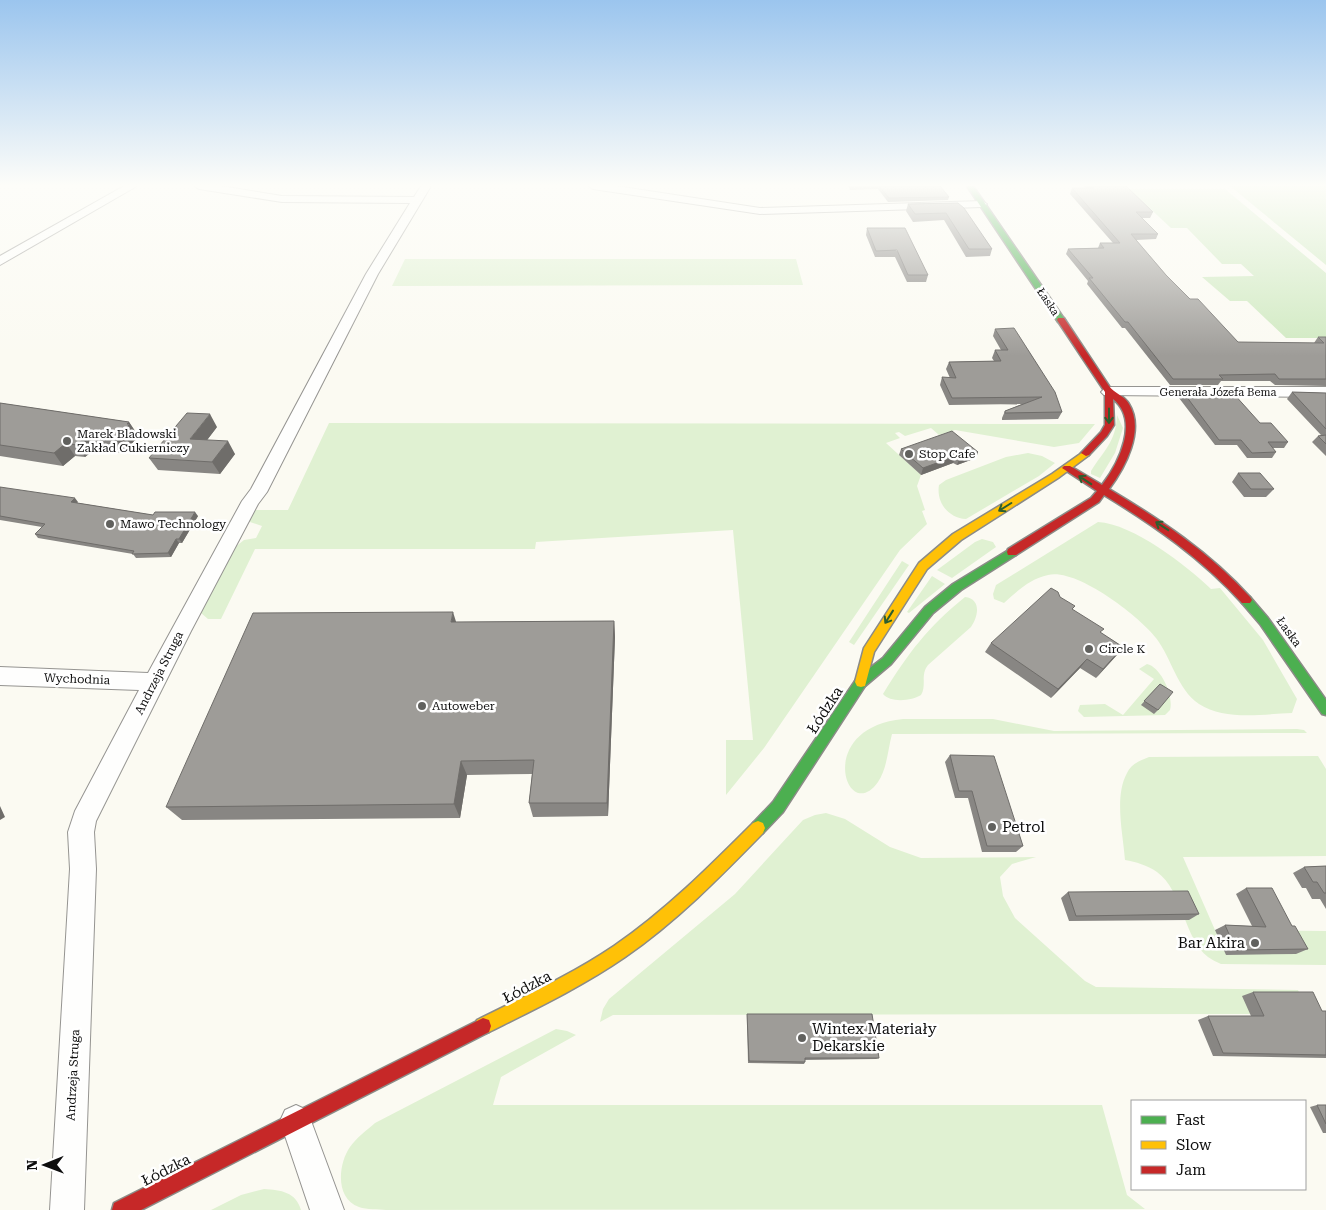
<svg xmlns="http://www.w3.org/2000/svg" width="1326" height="1210" viewBox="0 0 1326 1210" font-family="'Roboto Serif',serif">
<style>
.green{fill:#e0f1d2}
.forest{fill:#cfe9c0}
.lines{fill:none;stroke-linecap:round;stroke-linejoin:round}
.street-casing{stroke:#959491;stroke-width:2}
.fast-casing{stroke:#8b8b87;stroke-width:3}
.slow-casing{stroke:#8b8b87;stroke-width:3}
.jam-casing{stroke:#8b8b87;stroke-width:3}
.street{fill:#fefefd;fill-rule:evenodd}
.fast{fill:#4caf50;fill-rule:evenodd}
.slow{fill:#ffc107;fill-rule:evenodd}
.jam{fill:#c62828;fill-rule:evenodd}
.wall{fill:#888683}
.shaded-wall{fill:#6f6d6a}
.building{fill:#9e9c98;stroke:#6f6d6a}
.oneway{stroke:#2d5e2f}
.poi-dot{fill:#61615e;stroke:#fff;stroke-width:2}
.labels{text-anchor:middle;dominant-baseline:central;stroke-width:5;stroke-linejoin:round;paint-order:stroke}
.far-street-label{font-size:11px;fill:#0e0e0e;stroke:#fff}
.poi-label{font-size:12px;fill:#0e0e0e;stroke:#fff;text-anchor:start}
.street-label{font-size:12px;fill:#0e0e0e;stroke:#fff}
.near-street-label{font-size:15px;fill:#0e0e0e;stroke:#fff}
.near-poi-label{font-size:15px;fill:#0e0e0e;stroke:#fff;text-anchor:start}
</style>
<rect width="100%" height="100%" fill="#fbfaf2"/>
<path class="green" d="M405 259H796L803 285 392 286Z
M1117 415 1123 428 1115 453 1100 478 1091 474V471C1104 450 1116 442 1117 415Z
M329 423 1095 424 1079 443 1054 447 955 430 939 435 931 428 905 436 899 432 895 433 900 438 886 443 921 475 917 486 925 510 922 511 927 524 900 550 764 748 726 795V740H753L733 530 536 542 535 549H255L221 619H208L201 613 234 548 244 540 256 538 262 526 250 522V517L254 510H288Z
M1028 453 1042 456 1055 463 1039 476 966 519C948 518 936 502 939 485L946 480 1006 457Z
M1098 522C1133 524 1186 565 1211 589L1220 588 1263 640 1297 699 1292 713C1262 714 1225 721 1199 704 1177 689 1172 659 1156 638 1139 616 1077 568 1048 575 1030 579 1017 591 1004 603L994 599 993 594 996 585Z
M982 539 993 542 996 547 952 578 937 570 975 542Z
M902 561 909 565 854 645 849 642Z
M932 576 945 584 909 613 907 612Z
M965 597C982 599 978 617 971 627L928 665C920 675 927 685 921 695 912 701 890 703 883 694 909 652 927 628 965 597Z
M1147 664C1161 667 1174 696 1170 710L1165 715 1084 717 1078 711 1080 705 1105 704 1123 715 1154 679 1139 669Z
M903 719H993L1054 731 1297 729 1304 730 1307 733 892 734C888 749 887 769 878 782 847 826 813 728 903 719Z
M1318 756 1326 769V856L1183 857 1215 930 1326 931V965L1221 964C1217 962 1212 960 1208 957 1184 939 1183 891 1157 872 1147 865 1136 862 1125 860 1123 833 1114 797 1127 773 1131 764 1141 760 1149 757Z
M826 813 845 819 890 847 921 858 1036 857 1012 864 1000 877 1003 896 1015 918 1085 981 1096 987 1298 990 1301 996H1243L1251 1014 613 1015 600 1022 603 1009 609 999 735 894 803 820 815 815Z
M556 1029 567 1031 576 1035 501 1077 493 1105H1102L1127 1195 1145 1209 386 1210C378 1209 367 1210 359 1207 335 1199 338 1164 350 1147 356 1138 367 1130 375 1123Z
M264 1189C281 1190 296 1192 301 1210H211L241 1195Z"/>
<path class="forest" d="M1230 186H1326V265Z
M1129 189H1225L1326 273V338H1286L1247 301H1230L1202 277 1254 276 1241 264H1222L1187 228H1171Z"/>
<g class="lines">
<defs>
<path id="street" d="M124 186H137L0 265V256Z
M194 186H221L282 196 414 197 421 186H431L378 274 267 492 258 504 191 631 96 821 94 832 96 869 84 1210H50L70 869 68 832 75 811 139 690 0 685V667L148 673 242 501 251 489 366 274 410 203 282 202 199 189Z
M588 186H616L760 208 982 201 987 204 982 207 760 214 593 189Z
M1109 387H1326V397L1104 395 1101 392 1104 389Z
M296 1105 307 1110 344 1210H310L280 1121 285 1110Z"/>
<path id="fast" d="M967 186H973L1065 320 1064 322H1058Z
M1012 548 1016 549 1017 552 1016 555 961 590 933 613 891 664 865 686 783 812 763 833 758 835 753 833 751 828 753 823 773 802 857 678 883 658 925 607 953 584Z
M1246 596 1250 597 1268 618 1326 700V715L1322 714 1260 624 1242 603 1240 600Z"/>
<path id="slow" d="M1086 450 1089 451V455L1058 478 961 540 927 569 874 652 865 686 861 687 857 686 855 682 864 648 919 563 953 534 1052 474Z
M758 821 763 823 765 828 763 833C720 877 676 922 625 957 583 986 535 1009 489 1032L483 1034 477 1032 475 1026 477 1020C523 997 571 975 614 946 665 911 709 867 753 823Z"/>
<path id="jam" d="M1058 318H1064C1079 341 1094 363 1109 386 1114 393 1125 396 1129 404 1145 430 1125 468 1109 489 1161 520 1209 552 1250 597L1252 600 1250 603H1242C1202 559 1155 526 1104 495L1099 502 1016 555H1008L1007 552 1008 549 1091 498 1097 491 1062 468 1064 466H1070L1102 485C1119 463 1140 420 1113 399L1114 425 1107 436 1089 455 1086 456 1081 453 1101 432 1105 425V392L1057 320Z
M483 1018 489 1020 491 1026 489 1032 141 1210H112L114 1203Z"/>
</defs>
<use href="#street" class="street-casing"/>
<use href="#fast" class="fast-casing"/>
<use href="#slow" class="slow-casing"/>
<use href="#jam" class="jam-casing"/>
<use href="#street" class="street"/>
<use href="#fast" class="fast"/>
<use href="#slow" class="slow"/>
<use href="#jam" class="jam"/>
</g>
<path class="wall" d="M848 186H940L949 197 948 200 888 202 878 189 850 190Z
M1084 186H1126L1153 212 1150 218H1141L1158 234 1156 239 1136 240 1166 275 1190 299 1238 342 1314 343 1318 337H1326V386L1275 385 1270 381H1221L1218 385H1170L1125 328H1122L1087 284 1088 281 1066 254 1068 249 1098 248 1100 243H1113L1070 194 1072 188H1086Z
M958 203 992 249 990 256 966 257 944 220 913 222 906 211 908 204Z
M867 228 928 275 926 282H907L895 257H875L866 235Z
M995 329 1062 412 1058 419 1002 420V418L1005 411 1022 404 949 405 940 385 942 377 950 378 946 369 949 362 994 361 992 358 995 350H1001L993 336Z
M1183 392 1260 423 1288 442 1284 448H1272L1276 452 1272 458H1247L1237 445H1215L1179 398Z
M1292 392 1326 393V456L1312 442 1318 436 1321 435 1287 399Z
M0 403 129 422 139 437 121 453 95 449 85 457 75 456 63 466 0 456Z
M217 427 207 440 235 454 220 474 158 470 149 458Z
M901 449 978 452 976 458 957 465 953 463 921 475 899 455Z
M1238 473 1274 489 1266 497H1244L1232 482Z
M0 487 78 503 153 515 198 516 182 543H179L171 557 136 558 133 554 38 538 35 534 42 527 0 520Z
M1060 597 1073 610 1101 633 1123 647 1116 656 1096 678 1080 668 1051 698 985 652 991 643Z
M614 621 615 637 608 816 533 817 529 803 532 774 467 775 460 818 182 820 166 807 457 622Z
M1160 684 1158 710 1154 714 1141 705Z
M950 755 1023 846 1016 852H982L968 798H955L945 762Z
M1326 866V909L1320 899H1312L1306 888H1302L1293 873 1304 867Z
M1246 888 1292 926 1308 949 1296 954 1226 955 1215 930 1225 925 1252 926 1236 894Z
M1068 892 1199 914 1189 920 1069 921 1061 898Z
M1253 992 1322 1011H1326V1058L1213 1056 1198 1020 1208 1016H1251L1242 996Z
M747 1014 879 1058 876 1059 805 1060V1062L804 1064 748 1063 747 1016Z
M1317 1105H1326V1133H1323L1310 1107Z"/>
<path class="shaded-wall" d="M210 414 217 427 198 452 190 439Z
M129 422 139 437 121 453 112 441Z
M86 437 95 449 85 457 76 445Z
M228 441 235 454 220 474 212 462Z
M66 443 75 456 63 466 54 453Z
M978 452 976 458 957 465 959 459Z
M956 456 953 463 921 475 923 468Z
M75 498 78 502 75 506 71 502Z
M195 512 198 516 182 543 179 539Z
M176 539 179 543 171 557 168 553Z
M453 612 458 628 451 622Z
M614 621 615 637 608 816 607 803Z
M1123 647 1116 656 1096 678 1103 669Z
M1087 659 1080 668 1051 698 1058 689Z
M461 761 467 775 460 818 454 804Z
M0 806 5 817 0 820Z"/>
<path class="building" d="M879 186H940L949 197 889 198Z
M1092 186H1126L1153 212H1136L1158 234H1131L1166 275 1190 299H1198L1238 342 1324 343 1318 337H1326V379H1279L1275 374 1219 375 1223 379H1173L1128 322H1125L1089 278H1093L1068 249 1104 248 1100 243H1120L1072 188H1093Z
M958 203 964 208 992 249H969L946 213 915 214 908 204Z
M867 228H905L928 275H908L897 250 876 251Z
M1014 328 1055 392 1062 412 1005 413V411L1042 397 952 398 942 377 956 378 949 362 1001 361 995 350H1008L995 329Z
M1183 392 1233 393 1260 423H1271L1288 442H1268L1276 452 1252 453 1241 440H1219Z
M1292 392 1326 393V429Z
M0 403 129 422 127 424H130L112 441 86 437 76 445 66 443 54 453 0 445Z
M187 413 210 414 190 439 228 441 212 462 149 458Z
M952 431 978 452 959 459 956 456 923 468 901 449Z
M1326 435V444L1318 436Z
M1238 473H1260L1274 489H1251Z
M0 487 75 498 71 502 153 515 155 512H195L179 539H176L168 553 132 554 134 551 35 534 45 524 0 516Z
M1051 588 1058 592 1060 597 1075 606 1072 609 1104 629 1100 632 1123 647 1103 669 1087 659 1058 689 991 643Z
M453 612 451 622 614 621 607 803H529L534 760 461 761 454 804 166 807 253 613Z
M1160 684 1173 692 1158 710 1144 701Z
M950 755 994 756 1023 846H987L972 791H959Z
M1326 866V893H1324L1317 882H1313L1304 867Z
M1246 888H1272L1292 926H1295L1308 949 1236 950 1225 925 1266 927Z
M1188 891 1199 914 1076 916 1068 892Z
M1253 992H1313L1322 1011H1326V1055L1223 1053 1208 1016H1264Z
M747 1014H872L879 1058H805V1062L749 1061Z
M1317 1105H1326V1124Z"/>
<defs><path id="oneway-shaft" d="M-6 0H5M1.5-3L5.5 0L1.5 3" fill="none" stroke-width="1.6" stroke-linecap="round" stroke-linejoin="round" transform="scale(1.25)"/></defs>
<g class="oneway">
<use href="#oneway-shaft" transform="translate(1109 416) rotate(90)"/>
<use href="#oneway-shaft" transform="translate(1085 480) rotate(-147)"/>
<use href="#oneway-shaft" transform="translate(1005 507) rotate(148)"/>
<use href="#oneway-shaft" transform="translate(1162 526) rotate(-147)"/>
<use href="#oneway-shaft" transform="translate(889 617) rotate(122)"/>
</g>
<linearGradient id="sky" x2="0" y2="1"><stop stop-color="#9bc5ee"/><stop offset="0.52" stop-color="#fdfdf9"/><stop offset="1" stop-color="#fdfdf9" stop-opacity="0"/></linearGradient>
<rect width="1326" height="356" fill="url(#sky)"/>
<g class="poi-dot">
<circle cx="67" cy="441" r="5"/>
<circle cx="909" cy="454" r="5"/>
<circle cx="110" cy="524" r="5"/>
<circle cx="1089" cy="649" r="5"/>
<circle cx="422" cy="706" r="5"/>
<circle cx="992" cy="827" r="5"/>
<circle cx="1255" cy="943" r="5"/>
<circle cx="802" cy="1038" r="5"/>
</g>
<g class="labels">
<g class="far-street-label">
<text transform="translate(1048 302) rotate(56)">Łaska</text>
<text x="1218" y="392">Generała Józefa Bema</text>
</g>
<g class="poi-label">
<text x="77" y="434">Marek Bladowski<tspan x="77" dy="14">Zakład Cukierniczy</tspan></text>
<text x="919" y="454">Stop Cafe</text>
<text x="120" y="524">Mawo Technology</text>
<text x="1099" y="649">Circle K</text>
<text x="432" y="706">Autoweber</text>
</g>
<g class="street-label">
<text transform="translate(1289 632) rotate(54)">Łaska</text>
<text transform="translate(159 673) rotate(-63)">Andrzeja Struga</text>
<text transform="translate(77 679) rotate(2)">Wychodnia</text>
<text transform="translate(73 1075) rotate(-87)">Andrzeja Struga</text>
</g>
<g class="near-street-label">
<text transform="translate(825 710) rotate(-57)">Łódzka</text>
<text transform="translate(527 987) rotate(-28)">Łódzka</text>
<text transform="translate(166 1170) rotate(-27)">Łódzka</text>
</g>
<g class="near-poi-label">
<text x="1002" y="827">Petrol</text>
<text x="1245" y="943" text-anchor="end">Bar Akira</text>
<text x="812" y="1029">Wintex Materiały<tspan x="812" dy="17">Dekarskie</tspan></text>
</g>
</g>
<rect x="1131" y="1100" width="175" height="90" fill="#ffffff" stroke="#9f9f9f"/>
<rect x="1141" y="1116" width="25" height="8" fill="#4caf50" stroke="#9f9f9f"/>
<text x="1176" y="1125" font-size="15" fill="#0e0e0e">Fast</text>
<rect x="1141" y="1141" width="25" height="8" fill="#ffc107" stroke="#9f9f9f"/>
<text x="1176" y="1150" font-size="15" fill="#0e0e0e">Slow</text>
<rect x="1141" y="1166" width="25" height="8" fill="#c62828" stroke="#9f9f9f"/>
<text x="1176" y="1175" font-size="15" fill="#0e0e0e">Jam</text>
<g transform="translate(45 1165) rotate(269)" stroke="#ffffff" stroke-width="4" paint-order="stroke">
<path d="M0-4L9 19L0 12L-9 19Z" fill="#0e0e0e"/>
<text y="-8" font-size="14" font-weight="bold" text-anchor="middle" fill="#0e0e0e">N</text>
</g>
</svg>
